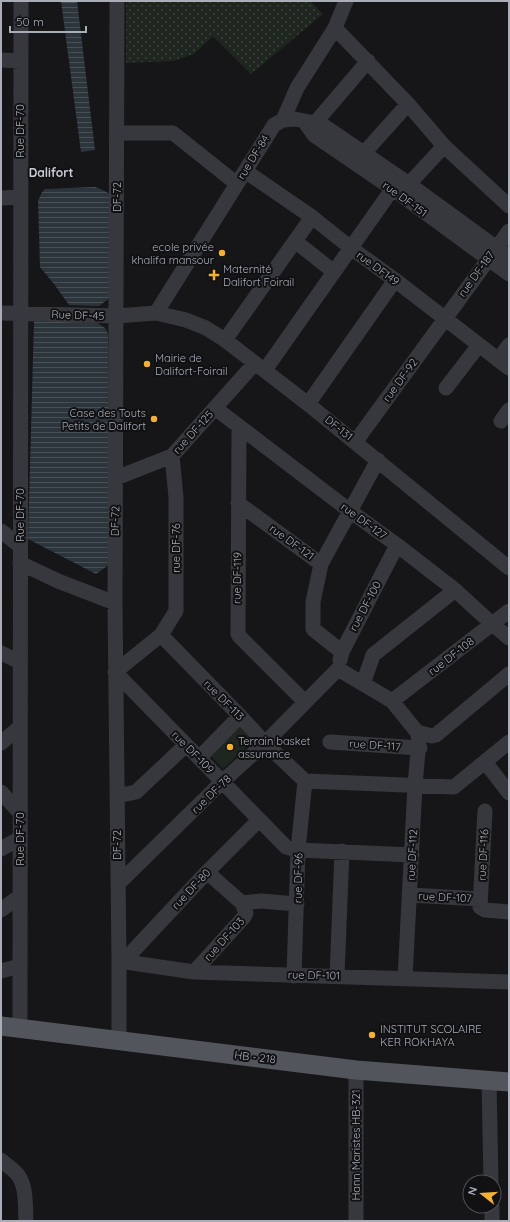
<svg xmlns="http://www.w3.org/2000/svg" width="510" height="1222" viewBox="0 0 510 1222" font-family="Quicksand,sans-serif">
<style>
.park{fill:url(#park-dots)}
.pitch{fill:#1e261f}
.water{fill:url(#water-rules)}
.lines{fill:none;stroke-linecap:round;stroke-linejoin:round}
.minor{stroke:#37383d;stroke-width:15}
.major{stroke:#53555c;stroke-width:19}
.poi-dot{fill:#f2b134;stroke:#111113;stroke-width:1.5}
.labels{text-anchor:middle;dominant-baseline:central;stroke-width:4;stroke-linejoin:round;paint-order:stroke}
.street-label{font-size:11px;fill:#a8adb8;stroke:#111113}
.poi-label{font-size:11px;fill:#a8adb8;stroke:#111113;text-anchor:start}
.neighbourhood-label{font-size:12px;font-weight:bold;fill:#c9ccd4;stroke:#111113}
</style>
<defs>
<pattern id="park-dots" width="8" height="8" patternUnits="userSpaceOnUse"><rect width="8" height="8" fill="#1e261f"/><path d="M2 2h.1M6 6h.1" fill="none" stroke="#3c433d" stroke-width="1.8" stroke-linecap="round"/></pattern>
<pattern id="water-rules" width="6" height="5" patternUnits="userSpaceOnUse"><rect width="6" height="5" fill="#2c353c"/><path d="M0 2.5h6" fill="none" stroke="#485056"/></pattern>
</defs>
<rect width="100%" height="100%" fill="#161618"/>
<path class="park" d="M126 1H310L323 14 251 74 213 36 194 54 173 61 126 63Z"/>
<path class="pitch" d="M238 725 253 741 223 769 208 753Z"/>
<path class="water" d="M61 1H77L95 150 81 152Z
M95 187 105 191 111 195V297L99 306 69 305 54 284 40 267 38 201 42 192 45 189Z
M34 321 98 323 106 329 108 334 110 564 96 574 28 539Z"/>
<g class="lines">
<path class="minor" d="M117 1 115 603 119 961V1041
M335 28 408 104 444 146 509 206
M1 60 21 61
M283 120 294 119 321 124 409 184 509 257
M304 121 314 135 393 189 509 274
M315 123 368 61
M117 133H173L237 184
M364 153 408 104
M245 171 312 217 351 248 395 280 509 368
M409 184 444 146
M1 198 20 197
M295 241 334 272
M1 313 116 316 156 313 186 320 206 328 225 340 308 404 509 568
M156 313 274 125 283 120 297 88 335 28 346 1
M225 340 312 217
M498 360 509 345
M265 370 398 181
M446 388 479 345
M308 404 395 280
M215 408 350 511 397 545 455 590 489 621 509 638
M501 421 509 410
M239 426 238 634 240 637 305 702
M356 441 509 231
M172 456 176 497V611L161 635 115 672 286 847 298 850 412 855
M116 478 172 456 255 363
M238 503 321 564 313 602V629L342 652
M1 531 20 546
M20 563 58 581 115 603
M321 564 378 460
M161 635 240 716 265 743 305 781
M1 653 20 662
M340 660 342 652 397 545
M338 669 392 701 417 732 419 740 415 785 405 978
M363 684 373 655 455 590
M392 701 509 611
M417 732 432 736 436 735 509 674
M330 742 420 748
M1 743 20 727
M199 758 240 716
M485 762 509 793
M305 781 454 787 509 742
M1 792 20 813
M117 796 136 792 186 745
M485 811 480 907 485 910 509 912
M1 849 20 838
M118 884 223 781 265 743 338 669
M410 895 480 899
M242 903 261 901 297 904
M1 910 20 896
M119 961 194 972 509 982
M128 962 133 951 207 872 259 820
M1 971 20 966
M194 972 244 917 246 913 242 903 207 872
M294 976 298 850 305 781
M337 976 342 851
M20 1028 21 1
M489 1081 491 1182
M1 1160C6 1165 13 1169 18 1175 27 1188 25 1206 26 1221
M492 1206V1221
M356 1221V1070"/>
<path class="major" d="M1 1026 356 1070 509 1082"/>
</g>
<g class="poi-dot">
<circle cx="222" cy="253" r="4"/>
<path d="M212 269h4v4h4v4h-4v4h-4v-4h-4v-4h4z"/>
<circle cx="147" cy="364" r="4"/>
<circle cx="154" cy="419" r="4"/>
<circle cx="230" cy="747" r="4"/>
<circle cx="372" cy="1035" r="4"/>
</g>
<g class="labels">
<g class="street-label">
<text transform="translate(20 131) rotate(-90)">Rue DF-70</text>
<text transform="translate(253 157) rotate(-58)">rue DF-84</text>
<text transform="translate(117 197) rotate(-90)">DF-72</text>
<text transform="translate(405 199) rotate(36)">rue DF-151</text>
<text transform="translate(378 268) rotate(36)">rue DF149</text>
<text transform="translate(476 274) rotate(-54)">rue DF-187</text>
<text transform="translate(78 315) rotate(2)">Rue DF-45</text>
<text transform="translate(400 380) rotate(-54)">rue DF-92</text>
<text transform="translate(339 428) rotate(39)">DF-131</text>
<text transform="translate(193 432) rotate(-48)">rue DF-125</text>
<text transform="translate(20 515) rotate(-90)">Rue DF-70</text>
<text transform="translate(115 521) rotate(-89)">DF-72</text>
<text transform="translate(364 521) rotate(36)">rue DF-127</text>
<text transform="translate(292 542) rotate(36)">rue DF-121</text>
<text transform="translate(176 548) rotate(-90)">rue DF-76</text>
<text transform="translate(237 578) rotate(-89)">rue DF-119</text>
<text transform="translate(365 606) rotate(-62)">rue DF-100</text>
<text transform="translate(451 656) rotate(-38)">rue DF-108</text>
<text transform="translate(224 700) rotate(45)">rue DF-113</text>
<text transform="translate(375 745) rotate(4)">rue DF-117</text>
<text transform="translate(193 752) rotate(45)">rue DF-109</text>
<text transform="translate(211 794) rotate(-44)">rue DF-78</text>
<text transform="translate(20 839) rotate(-90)">Rue DF-70</text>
<text transform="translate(117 845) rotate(-90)">DF-72</text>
<text transform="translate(412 855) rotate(-87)">rue DF-112</text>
<text transform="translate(483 855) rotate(-87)">rue DF-116</text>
<text transform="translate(298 878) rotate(-89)">rue DF-96</text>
<text transform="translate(191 889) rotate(-47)">rue DF-80</text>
<text transform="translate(445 897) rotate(3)">rue DF-107</text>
<text transform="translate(224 939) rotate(-48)">rue DF-103</text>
<text transform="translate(314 975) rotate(1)">rue DF-101</text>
<text transform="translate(255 1057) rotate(7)">HB - 218</text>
<text transform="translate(356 1145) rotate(-90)">Hann Maristes HB-321</text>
</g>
<g class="poi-label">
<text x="214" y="247" text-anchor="end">ecole privée<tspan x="214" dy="13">khalifa mansour</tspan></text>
<text x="223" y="269">Maternité<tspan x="223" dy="13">Dalifort Foirail</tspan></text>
<text x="155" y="358">Mairie de<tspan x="155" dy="13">Dalifort-Foirail</tspan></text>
<text x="146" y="413" text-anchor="end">Case des Touts<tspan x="146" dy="13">Petits de Dalifort</tspan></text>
<text x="238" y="741">Terrain basket<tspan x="238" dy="13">assurance</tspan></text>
<text x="380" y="1029">INSTITUT SCOLAIRE<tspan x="380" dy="13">KER ROKHAYA</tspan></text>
</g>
<g class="neighbourhood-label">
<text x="51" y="172">Dalifort</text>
</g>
</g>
<rect width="510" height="1222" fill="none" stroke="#a8adb8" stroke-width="4"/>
<g transform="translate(482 1194) rotate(287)"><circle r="19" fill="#111113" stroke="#4d4f55"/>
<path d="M0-3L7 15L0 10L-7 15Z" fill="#f2b134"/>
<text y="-6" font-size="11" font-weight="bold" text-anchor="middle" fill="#a8adb8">N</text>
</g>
<path d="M10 26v6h76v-6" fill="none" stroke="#a8adb8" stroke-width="2"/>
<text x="16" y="26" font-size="12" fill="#a8adb8" stroke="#111113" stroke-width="3" paint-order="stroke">50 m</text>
</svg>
